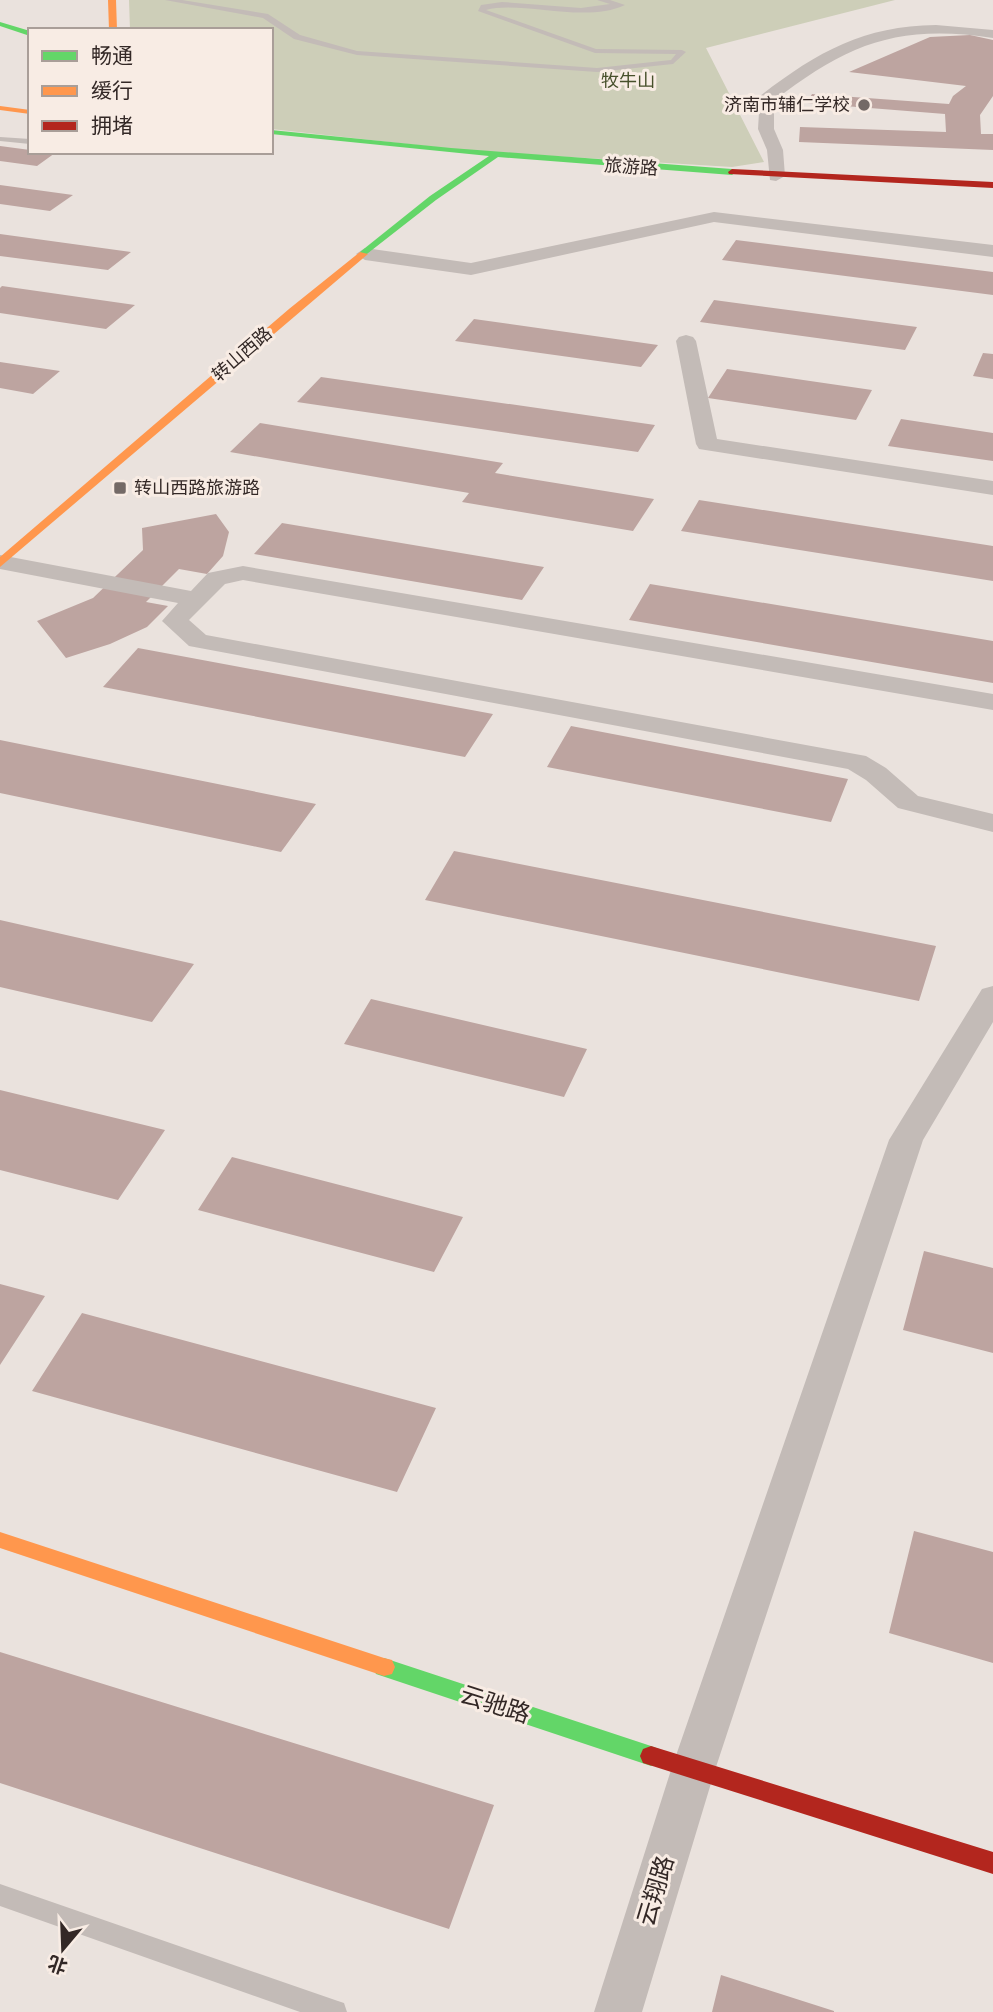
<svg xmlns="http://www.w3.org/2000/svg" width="993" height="2012" viewBox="0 0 993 2012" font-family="'Varela Round','Noto Sans SC',sans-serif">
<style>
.green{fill:#cdceb8}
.building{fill:#bda4a0}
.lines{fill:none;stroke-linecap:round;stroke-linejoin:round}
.lane{fill:#c3bbb7;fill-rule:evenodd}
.street{fill:#c3bbb7;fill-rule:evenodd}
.fast{fill:#63d668;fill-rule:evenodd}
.slow{fill:#ff974d;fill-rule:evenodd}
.jam{fill:#b3261e;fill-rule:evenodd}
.poi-dot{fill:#736966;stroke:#f8ece4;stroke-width:2.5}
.labels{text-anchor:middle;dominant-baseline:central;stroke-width:6;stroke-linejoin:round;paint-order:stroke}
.far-park-label{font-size:18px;fill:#47502b;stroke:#f8ece4}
.far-poi-label{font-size:18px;fill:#332826;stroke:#f8ece4;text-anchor:end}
.far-street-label{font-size:18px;fill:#332826;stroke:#f8ece4}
.near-street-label{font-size:24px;fill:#332826;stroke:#f8ece4}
</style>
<rect width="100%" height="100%" fill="#eae2dd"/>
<path class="green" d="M129 0H895L706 48 764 162 732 167 471 151 271 129V30H130Z"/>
<path class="building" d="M970 35 993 40V96L980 115 981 134H993V150L799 142 800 127 946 132 945 114 807 103 812 94 949 104 953 96 966 86 849 72 930 37Z
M0 146 30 150V152L55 153 37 166 0 161Z
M0 185 73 195 50 211 0 204Z
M0 234 131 252 108 270 0 256Z
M736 240 993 272V295L722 260Z
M2 286 135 305 106 329 0 313V288Z
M714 300 917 327 905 350 700 322Z
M474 319 658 345 641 367 455 341Z
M983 353 993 354V379L973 376Z
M0 362 60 371 33 394 0 388Z
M727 369 872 390 856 420 708 398Z
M321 377 655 425 638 452 297 402Z
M901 419 993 433V461L888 446Z
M260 423 503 463 495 473 654 499 633 531 462 502 469 493 230 452Z
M699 500 993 546V581L681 531Z
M216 514 229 532 223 556 207 574 179 569 146 602 168 606 147 627 110 644 66 658 37 621 93 598 143 550 142 528Z
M282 523 544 567 522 600 254 554Z
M650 584 993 641V683L629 620Z
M138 648 493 714 465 757 103 687Z
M571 726 848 779 831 822 547 767Z
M0 740 316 804 281 852 0 793Z
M454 851 936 946 919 1001 425 900Z
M0 920 194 964 152 1022 0 987Z
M371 999 587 1049 564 1097 344 1044Z
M0 1090 165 1130 118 1200 0 1170Z
M232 1157 463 1217 434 1272 198 1210Z
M924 1251 993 1268V1353L903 1330Z
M0 1284 45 1296 0 1365Z
M82 1313 436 1408 397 1492 32 1391Z
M914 1531 993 1552V1663L889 1633Z
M0 1652 494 1805 449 1929 0 1783Z
M721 1975 834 2011V2012H712Z"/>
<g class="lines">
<path class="lane" d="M165 0H182L268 14 300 35 357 51 597 68 671 60 676 54 595 53 478 11 481 5 502 2 581 8 610 4 597 0H610L625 5C585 24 520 0 486 10L596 49 682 50 686 52 673 64 597 72 357 55 294 39 263 18Z
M0 137 30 139V144L0 141Z
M0 1884 335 2000 344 2003 347 2012H300L0 1906Z"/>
<path class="street" d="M936 25 993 30V38C899 24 848 43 774 101V129L783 150 785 176 776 181 770 180 767 150 758 129 760 96C817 52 863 26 936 25Z
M714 212 993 245V257L714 222 471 275 365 260 356 254 365 248 471 263Z
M686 335 693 337 696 341 717 439 993 481V495L699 449 696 444 676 341 679 337Z
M0 555 191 591 208 573 243 566 993 694V710L243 580 225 584 189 620 206 635 866 756 886 768 918 796 993 814V832L898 808 866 780 848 769 189 646 162 621 178 603 0 569Z
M993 986V1022L923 1140 715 1770 642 2012H594L671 1770 889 1140 982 989Z"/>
<path class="fast" d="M0 22 30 31V36L0 26Z
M271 130 451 148 732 169 736 172 732 175 498 157 436 200 363 257 360 256V252L430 196 489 156 271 134Z
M384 1658 651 1746 659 1749 662 1756 659 1763 651 1766 376 1674 373 1667 376 1660Z"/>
<path class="slow" d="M108 0H116L117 30H109Z
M0 106 30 110V114L0 110Z
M360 252 368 254 0 567V557L289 309Z
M0 1532 384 1658 392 1660 395 1667 392 1674 384 1676 0 1548Z"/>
<path class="jam" d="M732 169 993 182V188L729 174 728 172Z
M651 1746 993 1852V1874L643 1763 640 1756 643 1749Z"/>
</g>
<g class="poi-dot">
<circle cx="864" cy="105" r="7"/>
<rect x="113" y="481" width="14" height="14" rx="3.5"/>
</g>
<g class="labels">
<g class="far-park-label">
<text x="628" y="81">牧牛山</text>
</g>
<g class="far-poi-label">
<text x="850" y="105">济南市辅仁学校</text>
<text x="134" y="488" text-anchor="start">转山西路旅游路</text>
</g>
<g class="far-street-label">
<text transform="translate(631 167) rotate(4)">旅游路</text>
<text transform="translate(242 354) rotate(-41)">转山西路</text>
</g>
<g class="near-street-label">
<text transform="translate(495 1705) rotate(18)">云驰路</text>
<text transform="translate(656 1891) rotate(-73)">云翔路</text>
</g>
</g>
<rect x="28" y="28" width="245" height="126" fill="#f8ece4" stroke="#a99e98" stroke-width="2"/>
<rect x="42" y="51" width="35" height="10" fill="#63d668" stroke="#a99e98" stroke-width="2"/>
<text x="91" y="63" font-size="21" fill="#332826">畅通</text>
<rect x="42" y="86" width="35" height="10" fill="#ff974d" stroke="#a99e98" stroke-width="2"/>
<text x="91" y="98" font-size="21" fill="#332826">缓行</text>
<rect x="42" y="121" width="35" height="10" fill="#b3261e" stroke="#a99e98" stroke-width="2"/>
<text x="91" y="133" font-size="21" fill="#332826">拥堵</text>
<g transform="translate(63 1949) rotate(199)" stroke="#f8ece4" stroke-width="5" paint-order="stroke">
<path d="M0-5L12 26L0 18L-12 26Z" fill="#332826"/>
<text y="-10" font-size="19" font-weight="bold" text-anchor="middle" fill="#332826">北</text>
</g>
</svg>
